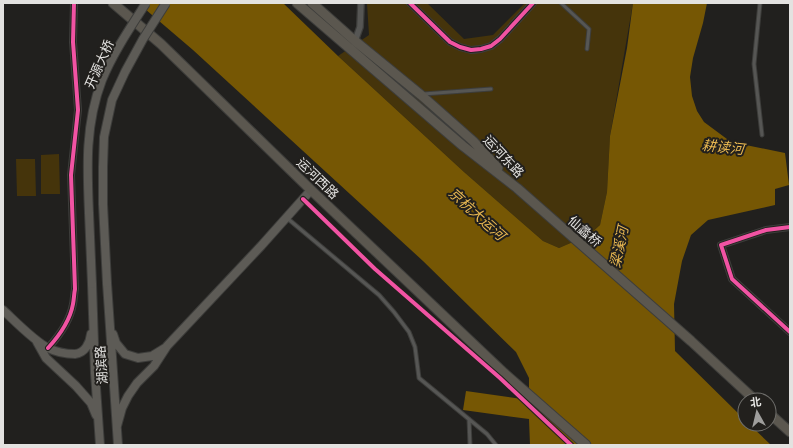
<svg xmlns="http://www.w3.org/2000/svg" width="793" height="448" viewBox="0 0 793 448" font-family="Ubuntu,'Noto Sans SC',sans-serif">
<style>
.green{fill:#45340b}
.water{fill:#765704}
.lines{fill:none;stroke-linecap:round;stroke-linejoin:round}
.service-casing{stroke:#3d3d3b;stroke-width:5}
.minor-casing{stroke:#3d3d3b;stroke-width:8}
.secondary-casing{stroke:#3d3d3b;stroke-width:10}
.primary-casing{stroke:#3d3d3b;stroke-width:11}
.service{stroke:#565654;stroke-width:3}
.minor{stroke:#565654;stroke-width:5.5}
.secondary{stroke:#5d5b56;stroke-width:8}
.primary{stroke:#5b574f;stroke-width:9}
.secondary-bridge-casing{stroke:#3d3d3b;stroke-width:10;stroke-linecap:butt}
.secondary-bridge{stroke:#5d5b56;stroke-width:8}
.cycleway-casing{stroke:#22201d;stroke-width:6}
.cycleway{stroke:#f153a3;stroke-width:4}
.labels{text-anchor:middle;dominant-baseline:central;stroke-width:4;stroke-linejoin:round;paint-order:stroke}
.street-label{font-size:13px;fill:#e3e2e0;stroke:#22201d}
.water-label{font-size:14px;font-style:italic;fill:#e9b851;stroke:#22201d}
</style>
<rect width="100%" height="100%" fill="#21201e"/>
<path class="green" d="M367 3H427L464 39 493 35 525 3H633L610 136 607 192 600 225 589 235 559 248 543 241 464 172 338 56 369 35Z
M59 154 60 194H41V155Z
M16 159H35L36 196H17Z"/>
<path class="water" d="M138 3H283L338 56 464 172 543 241 559 248 589 235 600 225 607 192 610 136 627 48 633 3H707L703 23 693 58 690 77 692 96 697 111 704 122 731 142 785 153 789 185 775 189V205L708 220 691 235 682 261 674 304 675 351 745 420V424H749L771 445H530L529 419 463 410 466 391 529 400V378L516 352 423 261 193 50Z"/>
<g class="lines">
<defs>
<path id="service" d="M561 3 589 29 587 49
M760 3 754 64 762 135
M423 94 491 89
M287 218 379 295 394 312 409 332 415 347 419 378 487 434 496 445
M469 419 470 445"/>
<path id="minor" d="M410 3 450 42 460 47 471 50 481 49 491 46 500 39 533 3
M355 41 360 27 361 3
M790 227 766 230 721 245 732 279 790 332
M48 348C59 336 70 321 73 304 74 299 74 294 75 289L71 175 78 110 73 42 74 3"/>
<path id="secondary" d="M107 283 118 445
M92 284 95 373 100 445
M3 310C15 321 34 341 48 348 56 352 66 354 75 354 85 353 90 343 91 334
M113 334 116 343 125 354 138 358 152 356 165 348
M37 342 46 358 76 386 91 403 96 415
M117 426 122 408 128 396 137 383 154 366 167 346 261 246 311 190"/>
<path id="primary" d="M113 3 161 44 311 190 504 373 586 445
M297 3 463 146 517 188 691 341 755 400
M312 3 355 41 421 95 473 141 498 168
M769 413 790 432"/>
</defs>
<use href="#service" class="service-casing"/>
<use href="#minor" class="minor-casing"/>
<use href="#secondary" class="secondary-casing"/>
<use href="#primary" class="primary-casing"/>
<use href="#service" class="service"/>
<use href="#minor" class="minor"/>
<use href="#secondary" class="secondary"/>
<use href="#primary" class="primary"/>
<defs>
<path id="secondary-bridge" d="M107 283 103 204V167L104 137 112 100 125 72 143 39 166 3
M92 284C91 260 90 237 89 213 87 167 85 124 102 80 113 53 130 28 146 3"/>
</defs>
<use href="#secondary-bridge" class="secondary-bridge-casing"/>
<use href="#secondary-bridge" class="secondary-bridge"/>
<defs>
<path id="cycleway" d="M410 3 450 42 460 47 471 50 481 49 491 46 500 39 533 3
M303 199 375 269 500 378 571 445
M790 227 766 230 721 245 732 279 790 332
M48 348C59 336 70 321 73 304 74 299 74 294 75 289L71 175 78 110 73 42 74 3"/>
</defs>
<use href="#cycleway" class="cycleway-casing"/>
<use href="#cycleway" class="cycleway"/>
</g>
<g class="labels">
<g class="street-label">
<text transform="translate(99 64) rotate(-66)">开源大桥</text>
<text transform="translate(504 156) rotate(47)">运河东路</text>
<text transform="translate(318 178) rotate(44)">运河西路</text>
<text transform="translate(585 231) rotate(41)">仙蠡桥</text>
<text transform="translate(101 365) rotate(-94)">湖滨路</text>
</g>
<g class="water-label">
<text transform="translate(723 147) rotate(6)">耕读河</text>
<text transform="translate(477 214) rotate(42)">京杭大运河</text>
<text transform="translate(619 247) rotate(-78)">梁溪河</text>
</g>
</g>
<rect width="793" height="448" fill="none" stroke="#e3e2e0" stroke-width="8"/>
<g transform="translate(757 412) rotate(352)"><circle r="19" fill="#22201d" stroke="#6f6e6b"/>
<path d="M0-3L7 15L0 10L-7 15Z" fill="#9f9e9c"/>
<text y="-6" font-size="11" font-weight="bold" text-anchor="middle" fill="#e3e2e0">北</text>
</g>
</svg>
